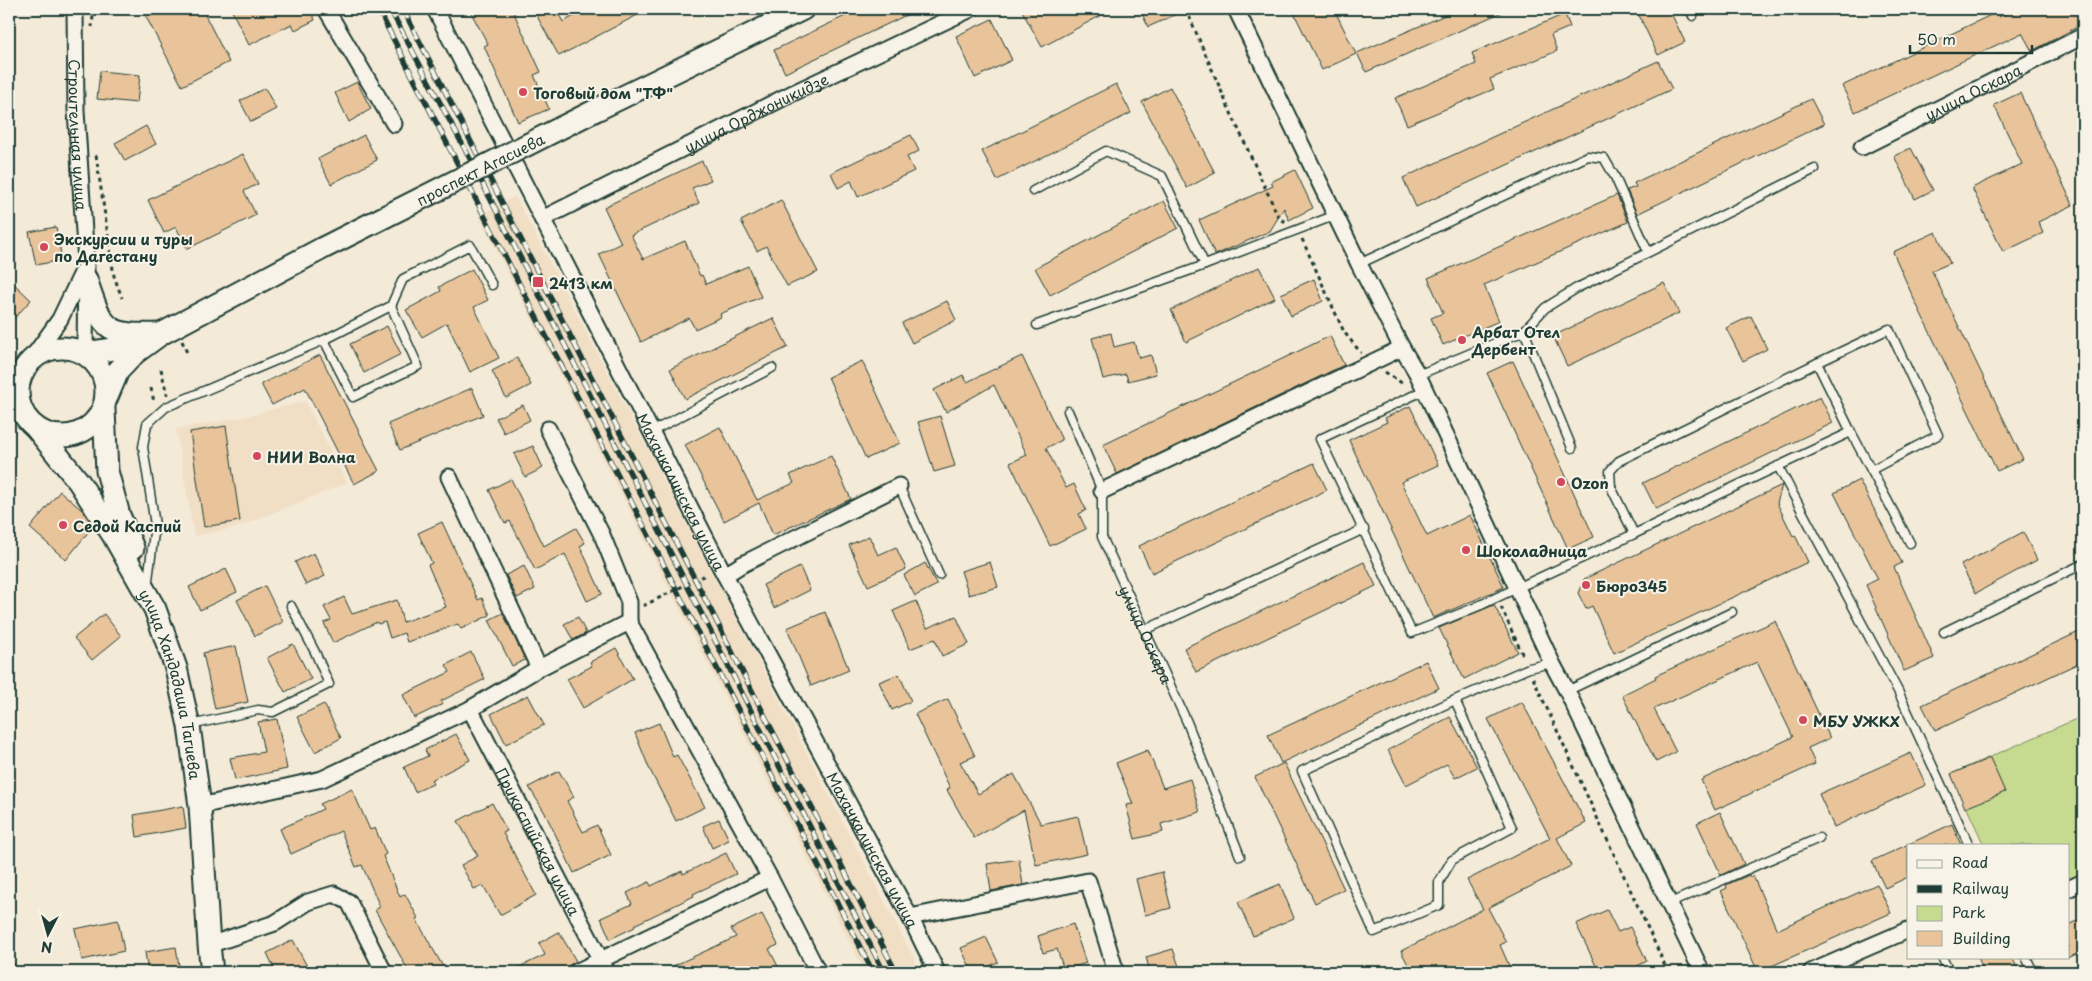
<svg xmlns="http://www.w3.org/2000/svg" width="2092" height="981" viewBox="0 0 2092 981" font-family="'Playpen Sans',sans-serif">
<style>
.built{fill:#f1dfc5}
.green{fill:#c7db90;stroke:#738c62}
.building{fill:#e9c49a;stroke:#1f3d34}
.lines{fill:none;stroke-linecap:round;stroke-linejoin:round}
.lane-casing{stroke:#1f3d34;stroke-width:11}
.street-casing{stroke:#1f3d34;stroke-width:19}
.secondary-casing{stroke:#1f3d34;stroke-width:25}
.path{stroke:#1f3d34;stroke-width:3;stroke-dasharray:4 4;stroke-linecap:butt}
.lane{stroke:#f7f3e8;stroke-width:8}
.street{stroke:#f7f3e8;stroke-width:15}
.secondary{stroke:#f7f3e8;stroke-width:21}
.rail-casing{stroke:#1f3d34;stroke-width:5.5}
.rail{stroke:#f7f3e8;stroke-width:4;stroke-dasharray:11;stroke-linecap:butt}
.secondary-bridge-casing{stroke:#1f3d34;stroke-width:25;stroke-linecap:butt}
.secondary-bridge{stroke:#f7f3e8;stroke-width:21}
.poi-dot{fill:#d1495b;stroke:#f7f3e8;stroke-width:2}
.labels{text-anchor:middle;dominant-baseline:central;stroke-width:4;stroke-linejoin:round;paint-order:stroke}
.street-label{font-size:15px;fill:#1f3d34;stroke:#f7f3e8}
.poi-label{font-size:15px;font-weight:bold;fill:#1f3d34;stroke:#f7f3e8;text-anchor:start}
</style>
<rect width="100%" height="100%" fill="#f4ead8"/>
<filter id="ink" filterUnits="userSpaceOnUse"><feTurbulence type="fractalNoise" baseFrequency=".02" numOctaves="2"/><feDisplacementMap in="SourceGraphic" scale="10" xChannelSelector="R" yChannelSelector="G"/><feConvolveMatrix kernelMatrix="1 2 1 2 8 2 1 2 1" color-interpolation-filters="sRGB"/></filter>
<g filter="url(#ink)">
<path class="built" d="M515 196 834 805 921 972H865L479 216Z
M305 401 347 483 235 528 194 536 176 429 248 416Z"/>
<path class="green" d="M2083 716V880L2068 886V845H1984L1951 774Z"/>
<path class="building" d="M142 9H202L229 62 182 86Z
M231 9H310L315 20 295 30 292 24 249 45Z
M469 9H512L541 72 534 75 549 109 518 122 484 46 488 44Z
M533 9H556L563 22 587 9H649L559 56Z
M860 9H919L785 73 774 50Z
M1021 9H1113L1042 47Z
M1140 9H1188L1148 27Z
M1292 9H1334L1356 54 1322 70Z
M1459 9H1509L1366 72 1357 53Z
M1636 9H1669L1685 42 1658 55Z
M2016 9H2083V24L2032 51 2022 33 1855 112 1842 86 1997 12 1999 17Z
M1565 14 1570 27 1551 35 1557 51 1490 79 1494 89 1407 125 1395 98 1476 64 1472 53Z
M992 19 1012 60 975 78 956 36Z
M1658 61 1672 89 1416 207 1403 178Z
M100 71 140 75 137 103 97 99Z
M357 82 371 109 349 122 335 93Z
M1116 84 1131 113 997 180 982 151Z
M1170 87 1215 173 1187 188 1142 102Z
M265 88 276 109 251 122 240 101Z
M2020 93 2073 205 2038 222 2043 233 2003 252 1972 188 2022 164 1994 105Z
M1811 99 1824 124 1637 214 1627 190 1636 187 1634 183Z
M146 126 156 144 125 161 115 143Z
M364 135 377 160 331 184 318 159Z
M911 135 919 151 907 157 914 171 858 197 851 181 838 188 831 173Z
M1911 148 1933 190 1915 199 1894 156Z
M243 154 258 184 244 191 256 215 187 249 176 227 164 233 148 200Z
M702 161 711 180 692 188 699 203 631 235 643 259 685 241 700 276 702 275 706 284 748 266 761 297 720 314 721 317 695 329 689 318 641 342 599 254 621 243 604 207Z
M1295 170 1313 208 1289 220 1284 208 1270 231 1215 255 1199 220 1273 186 1271 182Z
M1617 195 1628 222 1484 285 1499 321 1443 345 1431 318 1443 313 1428 278Z
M781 200 818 272 787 286 766 246 757 251 741 221Z
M1164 201 1178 228 1050 295 1035 268Z
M56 227 62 260 36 265 29 232Z
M1936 232 1950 263 1932 271 2023 459 1997 471 1912 295 1893 252Z
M1259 267 1275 298 1186 342 1171 310Z
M472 269 488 300 474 307 499 358 470 372 447 323 422 337 406 310 441 291 439 287Z
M9 279 31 300 9 324Z
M1314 279 1323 301 1291 316 1281 294Z
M1664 283 1679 313 1567 366 1553 336Z
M947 301 956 320 912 343 902 323Z
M1751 316 1767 349 1743 361 1726 328Z
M773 318 788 347 685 399 670 369Z
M387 326 401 354 364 373 350 344Z
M1111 333 1114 347 1134 342 1139 358 1151 355 1156 374 1128 381 1126 374 1103 379 1092 338Z
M1330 336 1344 365 1117 474 1103 445Z
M320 355 379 471 354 484 305 388 272 405 261 384Z
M1022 356 1062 440 1046 448 1066 488 1074 484 1086 510 1079 514 1086 529 1050 546 1010 463 1027 455 994 385 946 412 934 390 963 375 967 382Z
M517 358 531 385 506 398 492 371Z
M862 361 900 443 866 459 828 377Z
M1513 361 1594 537 1568 549 1487 373Z
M472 388 483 415 400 450 388 424Z
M1820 397 1833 423 1656 509 1643 483Z
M523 405 530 420 504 433 496 418Z
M1410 406 1438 465 1401 482 1427 536 1470 515 1504 587 1433 618 1349 440 1387 422 1385 418Z
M940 416 955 466 934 472 918 422Z
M226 426 240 521 204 527 190 432Z
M720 427 757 500 794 483 790 475 831 456 851 499 773 535 759 503 724 521 685 445Z
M533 446 543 468 525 477 514 454Z
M1314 463 1327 490 1152 573 1139 546Z
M511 479 544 546 576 528 585 543 580 546 602 594 587 601 565 554 535 570 510 521 505 523 489 490Z
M1859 480 1902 563 1894 567 1934 658 1904 671 1866 585 1878 579 1834 493Z
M1782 485 1777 503 1793 536 1795 535 1808 562 1614 653 1592 606 1586 609 1578 593 1584 579Z
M60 491 83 511 93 526 66 560 30 528Z
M442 522 478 600 482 598 490 615 461 629 458 624 407 642 404 633 390 638 385 622 378 624 377 622 333 643 324 623 331 620 324 607 344 597 352 614 397 600 403 622 446 607 428 565 432 563 418 533Z
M2023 532 2037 560 1976 593 1961 565Z
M869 536 878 555 896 547 906 569 868 586 849 545Z
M314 553 325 576 306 585 295 562Z
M990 562 998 587 969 595 961 571Z
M1364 562 1376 586 1196 672 1184 648Z
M925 563 937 585 915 596 904 575Z
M524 566 535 589 517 598 506 575Z
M800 567 810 590 774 608 763 585Z
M226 569 237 592 200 610 189 587Z
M265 586 283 622 255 636 237 600Z
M916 601 927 628 956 616 969 644 942 656 935 639 910 649 893 611Z
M1494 605 1518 652 1464 679 1439 628Z
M825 612 849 670 811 686 787 628Z
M503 613 525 660 512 666 489 620Z
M104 614 121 636 92 660 74 638Z
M578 617 586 633 573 640 564 624Z
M1775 621 1830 738 1808 748 1815 764 1715 810 1701 780 1793 737 1757 662 1654 709 1676 752 1656 762 1622 695 1656 678 1655 676Z
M2083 630V661L1935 731 1922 705Z
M293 644 311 679 285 692 267 658Z
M236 646 248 702 215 709 203 653Z
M616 648 633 679 583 708 567 679 592 666 590 662Z
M471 652 485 679 441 701 443 704 414 718 403 695 450 672 446 665Z
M1426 661 1439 688 1281 763 1268 735Z
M899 674 911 701 892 710 879 682Z
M528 695 544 725 506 744 491 714Z
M948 699 975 756 960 762 978 794 1014 774 1041 824 1078 816 1087 854 1036 865 1024 810 974 838 947 790 950 788 915 714Z
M1522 702 1586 823 1557 838 1571 866 1488 908 1506 942 1500 945 1512 972H1412L1401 951 1483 909 1467 880 1550 838 1488 719Z
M324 704 341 738 315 752 297 717Z
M1450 717 1477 767 1455 778 1447 764 1406 785 1388 750Z
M277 719 287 769 235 780 230 758 264 752 258 722Z
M659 723 673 757 677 755 705 807 676 821 649 768 635 733Z
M456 734 470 760 431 780 433 784 415 792 404 767 428 756 425 750Z
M1148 750 1163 788 1190 779 1200 812 1161 824 1163 832 1135 839 1126 805 1133 804 1116 763Z
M1911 753 1926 785 1834 827 1819 794Z
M1990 758 2005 792 1965 808 1951 774Z
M1284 763 1344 889 1315 903 1255 777Z
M559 771 574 797 567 801 583 832 597 825 611 855 574 873 545 813 529 787Z
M352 789 370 830 375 828 386 854 383 856 400 897 405 894 418 918 416 919 446 972H409L375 910 380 907 362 865 356 867 341 831 291 854 280 829 323 809 320 804Z
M492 803 507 831 503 833 536 895 500 915 483 885 474 889 461 865 478 856 458 821Z
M183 806 186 828 137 837 134 815Z
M1720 812 1744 864 1721 875 1697 823Z
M719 819 729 840 712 848 703 826Z
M1952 824 1961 845H1908V877L1885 888 1872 861Z
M726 853 736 874 693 894 694 896 634 925 635 927 610 939 601 918 632 904 627 893 649 882 651 886 682 871 683 874Z
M1019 859 1023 885 991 891 987 864Z
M1162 872 1171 908 1145 915 1136 879Z
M1749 875 1751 878 1753 876 1777 930 1877 884 1891 913 1758 972 1721 891 1727 888 1726 885Z
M1280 884 1294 918 1253 936 1238 902Z
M1607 910 1618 932 1630 927 1647 961 1637 966 1640 972H1599L1576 924Z
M762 914 778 945 769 949 781 972H660L736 937 731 929Z
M2083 918V951L2068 958V925Z
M118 920 124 951 82 960 75 929Z
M1073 924 1086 963 1064 970 1057 949 1043 953 1038 936Z
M559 932 576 961 558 972H509L545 955 539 943Z
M986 937 998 962 977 972H972L961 948Z
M293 940 310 972H276L267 953Z
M176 947 180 972H148L145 952Z
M1173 949 1181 972H1150L1146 957Z
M1978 957H2012L2019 972H1984Z"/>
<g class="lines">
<defs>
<g id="lane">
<path d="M1690 9 1693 16"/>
<path d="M1033 191 1106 151 1162 176 1205 265"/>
<path d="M1359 264 1588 156 1604 158 1615 177 1648 252"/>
<path d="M1037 325 1205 265 1336 215"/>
<path d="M1524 331 1545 308 1577 288 1815 169"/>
<path d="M324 340 391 306"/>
<path d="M1817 363 1889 329 1938 435 1871 470"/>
<path d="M1418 375 1524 331 1572 448"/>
<path d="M1425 390 1320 439 1412 633 1476 607 1634 534 1611 487 1610 471 1619 461 1817 363 1851 432 1910 543"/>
<path id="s1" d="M1068 411 1102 491V537L1187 722 1240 856"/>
<path d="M651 432 772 368"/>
<path d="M1778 466 1898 691 1969 845"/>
<path d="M899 486 939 575"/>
<path d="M1634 534 1851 432"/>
<path d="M148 580 155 525 143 447 147 424 166 407 324 340 353 397 418 366 391 306 403 279 470 245 492 285"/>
<path d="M1145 630 1364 529"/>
<path d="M1944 632 2083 564"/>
<path d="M1567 691 1732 612"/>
<path d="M1455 700 1512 828 1452 860 1439 882V905L1374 932 1302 771 1455 700 1529 668 1552 663"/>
<path d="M191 725 258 710 273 712 329 684 315 652 291 606"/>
<path d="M1668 904 1819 838"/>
<path d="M1942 957 1949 972"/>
<path d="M2026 957 2033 972"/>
<path d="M2074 972 2083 968"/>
</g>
<g id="street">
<path id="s2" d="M75 9 76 111 86 262 85 353"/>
<path d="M326 9 394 124"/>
<path id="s3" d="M435 9 720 566 910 917 937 972"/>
<path d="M1236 9 1359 264 1402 348 1418 375 1552 663 1567 691 1702 972"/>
<path id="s4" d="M1862 147 2083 36"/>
<path id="s5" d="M542 219 793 93 971 9"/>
<path d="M30 361 60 319 83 271"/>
<path d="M548 429 602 535 629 602V622L770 878 818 972"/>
<path d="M449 477 539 668"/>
<path d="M1102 491 1402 348"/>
<path d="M725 575 741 565 899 486"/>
<path id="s6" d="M470 709 607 972"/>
<path d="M200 806 322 779 470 709 539 668 629 622"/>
<path d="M2068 889 2083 882"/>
<path d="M910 917 1088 881 1116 972"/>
<path d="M209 945 275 923 308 902 334 894 349 902 384 972"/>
<path d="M576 972 770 878"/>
<path d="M1811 972 1908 930"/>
</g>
<g id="secondary">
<path d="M596 110 803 9"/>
<path d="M86 279C103 331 106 336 161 334"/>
<circle cx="62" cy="392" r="44"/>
<path d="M85 353 121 348 145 340"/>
<path d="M107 397 118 371 135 353 161 334 323 248"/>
<path d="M104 410 107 471 119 515 133 548"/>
<path id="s7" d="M36 428 79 482 113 535 155 609 176 668 189 726 200 806 209 945 212 972"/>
</g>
</defs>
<use href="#lane" class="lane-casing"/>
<use href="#street" class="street-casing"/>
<use href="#secondary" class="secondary-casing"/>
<path class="path" d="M90 9 93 16 92 27
M1186 9 1226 102 1279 218 1286 222
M96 155 114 276 122 298
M1302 239 1344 332 1361 353
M182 341 188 355
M161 369 167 395
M1385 372 1405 385
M151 388 154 402
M643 606 707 574
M1501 607 1524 658
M1533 678 1668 972
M9 947 15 972"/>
<use href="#lane" class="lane"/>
<use href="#street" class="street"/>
<use href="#secondary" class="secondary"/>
<defs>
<path id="rail" d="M378 9 873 972
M390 9 467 153 884 972
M403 9 896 972"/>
</defs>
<use href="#rail" class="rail-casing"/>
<use href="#rail" class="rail"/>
<defs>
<g id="secondary-bridge">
<path id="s8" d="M323 248 596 110"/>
</g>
</defs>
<use href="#secondary-bridge" class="secondary-bridge-casing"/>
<use href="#secondary-bridge" class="secondary-bridge"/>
</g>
</g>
<g class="poi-dot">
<circle cx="523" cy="92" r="5"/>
<circle cx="44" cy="247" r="5"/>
<rect x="532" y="276" width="12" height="12" rx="2.5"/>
<circle cx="1462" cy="340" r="5"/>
<circle cx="257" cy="456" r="5"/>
<circle cx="1561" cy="482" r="5"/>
<circle cx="63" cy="525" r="5"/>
<circle cx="1466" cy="550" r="5"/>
<circle cx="1586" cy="585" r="5"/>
<circle cx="1803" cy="720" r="5"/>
</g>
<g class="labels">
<g class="street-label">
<text stroke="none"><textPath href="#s4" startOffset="124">улица Оскара</textPath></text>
<text stroke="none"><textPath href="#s5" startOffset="239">улица Орджоникидзе</textPath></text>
<text stroke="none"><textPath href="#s2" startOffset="126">Строительная улица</textPath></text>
<text stroke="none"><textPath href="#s8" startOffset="176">проспект Агасиева</textPath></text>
<text stroke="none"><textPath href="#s3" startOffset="542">Махачкалинская улица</textPath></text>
<text stroke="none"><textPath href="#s1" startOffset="240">улица Оскара</textPath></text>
<text stroke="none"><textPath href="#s7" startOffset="294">улица Хандадаша Тагиева</textPath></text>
<text stroke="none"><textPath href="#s6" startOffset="149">Прикаспийская улица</textPath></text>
<text stroke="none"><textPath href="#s3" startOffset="948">Махачкалинская улица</textPath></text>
</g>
<g class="poi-label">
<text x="533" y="92">Тоговый дом "ТФ"</text>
<text x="54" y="238">Экскурсии и туры<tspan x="54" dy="17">по Дагестану</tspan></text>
<text x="549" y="282">2413 км</text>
<text x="1472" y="331">Арбат Отел<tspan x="1472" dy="17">Дербент</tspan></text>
<text x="267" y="456">НИИ Волна</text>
<text x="1571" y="482">Ozon</text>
<text x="73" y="525">Седой Каспий</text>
<text x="1476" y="550">Шоколадница</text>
<text x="1596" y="585">Бюро345</text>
<text x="1813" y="720">МБУ УЖКХ</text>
</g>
</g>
<rect width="2092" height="981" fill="none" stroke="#f7f3e8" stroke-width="30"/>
<rect x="15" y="15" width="2062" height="951" fill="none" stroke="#1f3d34" stroke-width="2" filter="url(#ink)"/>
<rect x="1907" y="844" width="162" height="115" fill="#f7f3e8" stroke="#a1aaa0"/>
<rect x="1917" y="860" width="25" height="8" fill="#f7f3e8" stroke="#a1aaa0"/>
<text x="1952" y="868" font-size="15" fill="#1f3d34">Road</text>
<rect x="1917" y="885" width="25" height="8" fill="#1f3d34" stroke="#a1aaa0"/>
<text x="1952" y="894" font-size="15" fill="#1f3d34">Railway</text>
<rect x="1917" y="906" width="25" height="15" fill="#c7db90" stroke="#a1aaa0"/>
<text x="1952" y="918" font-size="15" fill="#1f3d34">Park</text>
<rect x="1917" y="931" width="25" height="15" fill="#e9c49a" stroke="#a1aaa0"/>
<text x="1952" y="944" font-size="15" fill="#1f3d34">Building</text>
<g transform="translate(48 934) rotate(186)" stroke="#f7f3e8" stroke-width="4" paint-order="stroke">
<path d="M0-4L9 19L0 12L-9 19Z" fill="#1f3d34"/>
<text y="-8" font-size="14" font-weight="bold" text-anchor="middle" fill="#1f3d34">N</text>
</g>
<path d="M1910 45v8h122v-8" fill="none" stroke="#1f3d34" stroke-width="2.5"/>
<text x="1917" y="45" font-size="15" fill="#1f3d34" stroke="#f7f3e8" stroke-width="4" paint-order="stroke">50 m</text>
</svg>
